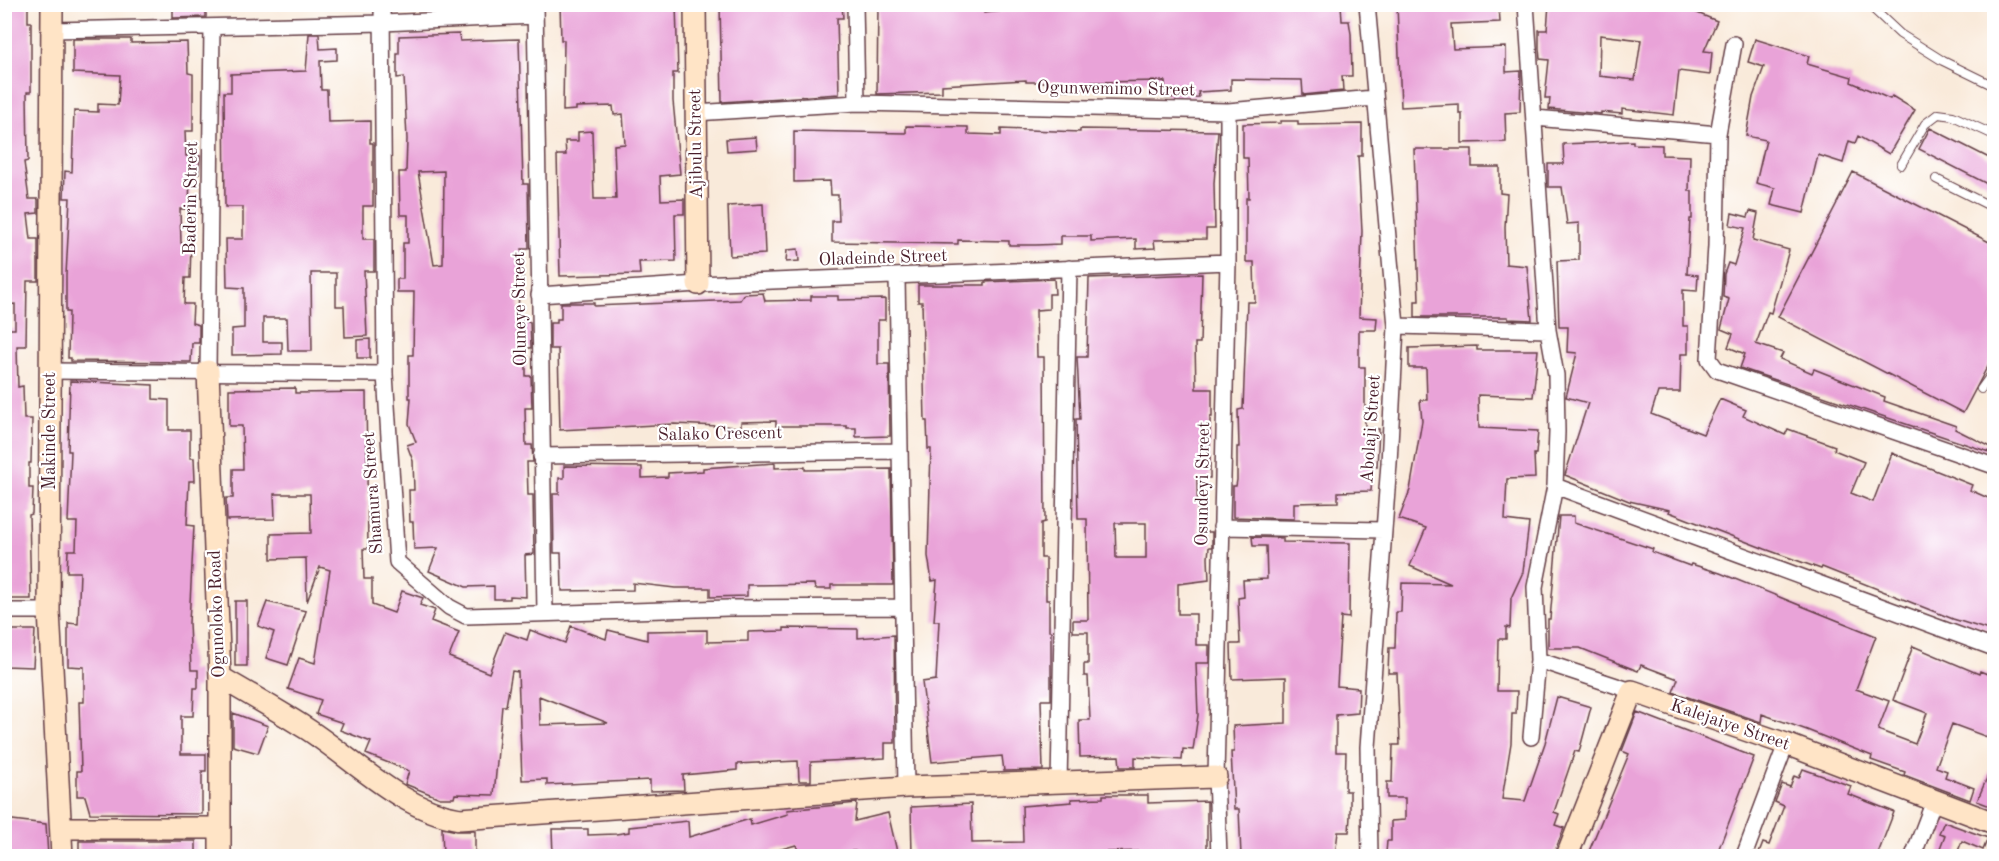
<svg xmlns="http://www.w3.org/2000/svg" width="1999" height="861" viewBox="0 0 1999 861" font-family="'Old Standard TT',serif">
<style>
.building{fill:#e9a3d8;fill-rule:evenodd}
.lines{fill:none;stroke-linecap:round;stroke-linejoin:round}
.lane-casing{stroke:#643d45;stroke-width:10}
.street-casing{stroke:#643d45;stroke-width:18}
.secondary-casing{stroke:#643d45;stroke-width:24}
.lane{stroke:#fff;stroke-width:8}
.street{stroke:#fff;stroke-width:15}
.secondary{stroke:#ffe4c6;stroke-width:21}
.labels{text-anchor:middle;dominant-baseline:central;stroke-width:4.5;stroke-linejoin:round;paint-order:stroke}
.street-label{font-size:18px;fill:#4a1f2b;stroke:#fff}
</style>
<rect width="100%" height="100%" fill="#fff"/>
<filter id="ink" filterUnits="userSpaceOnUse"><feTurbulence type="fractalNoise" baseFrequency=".0167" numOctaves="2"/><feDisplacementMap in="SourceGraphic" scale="12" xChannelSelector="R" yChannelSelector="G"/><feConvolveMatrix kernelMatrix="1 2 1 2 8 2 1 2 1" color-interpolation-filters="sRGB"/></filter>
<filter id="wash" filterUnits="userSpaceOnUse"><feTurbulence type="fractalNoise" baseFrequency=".008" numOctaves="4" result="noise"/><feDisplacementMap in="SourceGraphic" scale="24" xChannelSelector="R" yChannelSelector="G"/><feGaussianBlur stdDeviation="1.35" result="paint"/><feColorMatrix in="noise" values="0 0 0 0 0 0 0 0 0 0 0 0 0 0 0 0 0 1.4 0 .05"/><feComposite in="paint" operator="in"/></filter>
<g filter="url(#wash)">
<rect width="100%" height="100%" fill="#f9eada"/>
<g id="blocks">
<path class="building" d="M4 4H28V22H31V92H27L28 161 24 162 29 199H38V213L28 214 31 239H38V281H27L26 346H17L18 387 23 386 24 419H32L31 463H29V488H33L32 514 29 515 31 599H4V329H15V304L4 305V201H9L4 161Z
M173 4H206V17L173 18Z
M560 4H676L678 73H673V101L680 174 660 176 661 200 684 199V214H675L676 261 639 262 640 274 560 276 557 155H566L565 141H578V132L592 131 594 199H616L614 145 625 144 623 114 614 115 613 106 576 107V110L563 111 564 40H561Z
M720 4H842L843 18H837L839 94 722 102Z
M878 4H980L984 7V13L1026 9V4H1341L1342 21H1349L1351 34 1352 76H1342L1343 91 1303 95 1302 80 1231 79V90L1198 92 1199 97 1166 98 1165 81 1091 82V90H1058V82H1026V80L942 85V92L877 94Z
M1397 4H1450V11L1499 6 1500 22 1451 24 1453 49 1506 47V72L1521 71 1520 112 1505 113 1506 142 1462 143V114H1459V104L1401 107Z
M1549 4H1675L1717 21 1704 51 1712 52 1710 75 1679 71 1674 115 1622 109V114L1601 112V114L1549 109 1550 98H1545L1549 60 1540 59 1539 48V30H1547ZM1600 35 1641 40 1635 80 1599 76Z
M309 34H319L320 49 337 48V60L320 61 321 90H327L328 122 370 121V143H373V206H363V239H374V271H364L367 336 345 337 344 306H336V273H311L312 351H288L287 318H263V342H282V354L232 355V329L244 328V288L227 287 226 239H243V207H225L224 92H231V74L306 71Z
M459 34 460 41 519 39 523 184H528L529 249H522L523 278H518L519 320 530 322 531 348H526V376H531L532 408H525L526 445H532L533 462H527L528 495H533L534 554 525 555 526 597 510 596V599H494V586L466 587 429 571 438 548 414 549 413 522H410L409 490H414L413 461 407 445 416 442 409 424 411 398H409V355H413L414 292H397V279H403V243H408V215H400L399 172H406L407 139 404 77 397 78V54H399V36ZM444 171 443 264 434 265 418 172Z
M73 39H131V43L187 42 188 73 193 74V131H185L186 156H200L199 174H190L189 209H180L181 243 191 244 190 278H185L184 304H193L192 323 199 325V343H192L191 362 71 361V358H68L69 312H66V275L70 198H64L65 171 72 172 74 111 98 112V104L118 105 120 75 73 73Z
M1755 39 1809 56 1807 64 1852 77 1851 82 1890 99 1892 96 1915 110 1889 154 1858 136 1855 143 1849 141 1843 163 1818 155 1804 213 1771 205 1775 188 1756 183 1766 140 1746 136 1753 97 1764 67 1748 62Z
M1281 121H1298V125L1362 124V156H1358L1362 231 1359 317 1377 318 1376 330H1359V367H1365V428L1379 429 1377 467 1373 466 1371 491 1338 492V502L1294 503V519L1233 517V486H1236L1237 480V447H1239L1238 410 1243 409 1247 302H1255L1254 262H1246V198H1249L1248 158H1243V124L1281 123Z
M906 126 968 127V134L1001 135V129L1080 132V129L1218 131 1214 183 1215 229H1206V239L1154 240 1155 248 1136 249V239L1091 241V236H1061V244L1036 245H1009V241L958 240V244L832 242V221H839L838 195H831L830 181 794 182V131L906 133Z
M1930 128 1995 161V188L1919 149Z
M756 137 757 149 727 151 726 139Z
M1633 141V144L1662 145V155L1690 156 1689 191H1692V219H1690L1687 274 1698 275 1697 291 1683 290V326H1688V354H1681L1680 392H1658L1651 414 1703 434 1720 399 1746 410 1743 416 1785 435 1788 429 1835 446 1834 450 1864 462 1851 493 1873 502 1892 453 1972 485 1970 490 1995 501V632L1953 619 1822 567 1821 569 1765 549 1669 512 1670 510 1629 501 1565 475 1588 403 1566 397 1577 353 1567 352 1568 327H1559L1557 261 1579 260V223L1567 224 1562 187H1548V164H1564L1563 144Z
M1414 149H1472V167H1500V193L1507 194 1505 227 1506 264 1527 266 1532 320 1508 319V317H1415V301H1419Z
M1853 172 1995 245V352L1963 413 1778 317Z
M763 204 765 254 730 256 728 206Z
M1750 211 1758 213 1753 240 1789 250 1771 313 1768 312 1756 344 1783 353 1780 359 1812 373 1814 369 1885 397 1884 401 1956 426 1955 429 1991 447 1989 452 1740 368 1745 354 1728 347 1733 334 1721 329 1729 299 1723 297 1724 274 1728 263 1734 265 1745 228 1730 225 1732 213 1748 217Z
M798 249 799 261 786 262 787 250Z
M1202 274 1200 343H1195L1196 389H1212V417H1210V478H1197L1198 532H1212V547H1209L1208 558 1209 580 1178 584V614H1196V645H1209V663H1196L1198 715 1193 750 1183 749 1182 760 1135 757V767H1120L1119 756 1080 757 1079 720H1090L1088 676H1084V664H1088V632H1073V620H1088L1087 519H1078L1076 419H1080L1077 357H1087L1089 278ZM1115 523H1146V558H1116Z
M1054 279 1055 294H1049V309L1036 310 1037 357H1044L1045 522 1041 523V558H1046V600H1049V631H1051V700H1041L1043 770 1004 771 1002 756 932 762 922 682 936 680 939 621H934L937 580 932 581 928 556 931 449H928L927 421H925L922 302H918V285H985V282Z
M763 293 765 301 811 300V296H838V300L885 299V320H878V364H889L890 436 856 437V428H847V426H776V421L741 422V427L674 424 560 430 558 349H550V323H557V319H561V303H594V306L740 300 744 294Z
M370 339V358H357V340Z
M1477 346V350H1538L1533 397 1478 395 1479 428 1538 431 1536 454H1534L1535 478 1507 479 1505 520 1529 523 1523 572 1511 598 1510 628 1506 627V639H1498L1497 691H1517L1516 714H1512L1511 743 1502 799 1525 801 1545 743 1557 697 1591 707 1579 752 1575 751 1554 812 1559 814 1555 825 1564 828 1553 856H1404V853H1386L1387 841H1391V821L1405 820V798H1387V782H1392L1393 745H1400L1397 673H1388L1389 648H1395L1396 612H1401L1402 583 1451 584 1410 566 1426 528 1399 519 1410 490 1422 421 1420 400H1427L1426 368H1409V348Z
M70 381 153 385V399L169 400V430H190V458H194L195 481H189L187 525 194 526 189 623 191 670H198V688H194L193 716H181V754H206V771H202V814L90 813 85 796H77V771H81L79 702H84V667L68 666V623L78 624 80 572H67L68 550H76L77 522H68L71 451H68Z
M295 388V393L366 392 368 549H363L364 579H372V605L394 613 402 591 423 598 420 605 435 610 431 621 459 632 449 657 489 673 505 632 527 640 530 630 565 643 571 626 606 639 608 630 647 640V631L707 630V642L748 641V632L784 631V628L858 629V638L894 635 895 743H885V758L811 762V781H799L798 761 737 764V770L683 775 684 790 650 791V780L547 785V779L522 780 518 672 512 671 506 706H502L494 795 455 794 454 798H440L405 784 409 771 366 754 371 742 340 730 343 723 316 714 321 700 288 689 299 658 315 663 330 570 320 567 307 602 306 558 271 559V534L311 533 310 494H274L275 519 227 520 226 498H233V469H243L242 426H229V389ZM539 696 608 723 540 725Z
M775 463V468L805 467V470L891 469 893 585H831V589H815L814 584 747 585V596L710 597V588H675L633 583V590L562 591 561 553H554L553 494H559V478H564V466L642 467V478L668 477V473L703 471V468Z
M1559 516H1574V523L1653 549 1652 552 1690 566 1691 564 1720 573 1876 636 1856 689 1889 701 1878 730 1915 744 1927 713 1893 700 1913 646 1979 674 1980 671 1995 677V740L1952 724 1936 767 1947 771 1945 777 1974 788 1970 800 1904 775 1905 772 1871 760 1872 756 1807 730 1762 714 1761 722 1673 692 1678 679 1641 665 1638 671 1580 648H1548V619H1550Z
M1252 537 1283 538V542L1350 543 1349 618 1341 617 1337 686 1359 688 1358 713 1336 715V752H1346L1345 791H1350V816L1349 832H1338L1335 856H1241L1239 809H1234L1231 752H1234L1233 726 1286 723V677L1232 679 1231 644H1240L1238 598 1244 597 1243 580 1267 579 1266 546H1253Z
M235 601H247V666H235Z
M267 602 306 611 288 665 266 658 274 632 258 626Z
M5 630H35L33 667 5 666Z
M1637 712 1754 757 1716 856H1587L1629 754 1622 751Z
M233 713 268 726 258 753 233 746Z
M1995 759V808L1977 801Z
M1803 769 1851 786 1848 794 1894 812 1877 856H1758L1763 843 1769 845 1784 806 1775 802 1782 784 1790 787 1794 776 1799 778Z
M1103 795H1148V803L1207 801V850L1102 852V856H912L911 807 971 804 972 843 1023 842 1022 806 1072 802 1071 799 1103 798Z
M857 803 855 821 888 813 898 856H856L855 851 827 852V856H800L796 845 771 852 773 856H553L552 829H588V835L616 834 629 832V827L688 821 689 837 750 819 751 825 788 814 787 810Z
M4 819 46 824 48 856H4Z
M1944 822 1988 838 1983 850 1962 841 1956 856H1937L1945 835 1939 833Z
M442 828 457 831H475V856H443Z
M79 841H196V856H79Z"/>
</g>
</g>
<g filter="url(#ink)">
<use href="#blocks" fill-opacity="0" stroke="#643d45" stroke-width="1.5"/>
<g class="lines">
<defs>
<path id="lane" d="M1868 4 1900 34 1943 61 1994 86
M1901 165 1925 124 1938 114 1953 116 1994 135
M1936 179 1994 208
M1981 389 1994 371"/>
<path id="street" d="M382 4 385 374 397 562 449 607 466 616 729 608 902 607
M535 4 545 613
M855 4 857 103
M1367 4 1396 326 1389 463 1368 747 1370 856
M1526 4 1548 330 1556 375 1557 432 1555 486 1535 587 1538 660 1632 691
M53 30 383 23 535 16
M1734 44 1718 134 1716 246 1709 359 1717 370 1994 466
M695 113 857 103 1228 111 1374 98
M1535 118 1718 134
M897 278 906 787
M539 295 698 284 1228 262
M1396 326 1548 330
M51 371 385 374
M208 371 212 27
M541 456 900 451
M1555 486 1994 648
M1221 527 1383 530
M4 611H49
M1531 737 1538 660
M1059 784 1069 268
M1219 856 1216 777 1228 262V111
M1744 856 1786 744
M1913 856 1934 801"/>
<path id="secondary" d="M52 4 49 611 62 856
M695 4 698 284
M208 371 220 677V856
M220 677C249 694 279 711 307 729 355 760 401 810 460 819L906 787 1216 777
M61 828H219
M1567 856 1632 691 1786 744 1994 823"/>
</defs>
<use href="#lane" class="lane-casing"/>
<use href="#street" class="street-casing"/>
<use href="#secondary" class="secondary-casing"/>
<use href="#lane" class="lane"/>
<use href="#street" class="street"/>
<use href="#secondary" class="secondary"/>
</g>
</g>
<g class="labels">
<g class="street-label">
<text transform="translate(1116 89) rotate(1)">Ogunwemimo Street</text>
<text transform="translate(696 144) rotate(-91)">Ajibulu Street</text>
<text transform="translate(191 198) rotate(-89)">Baderin Street</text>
<text transform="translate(883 258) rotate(-2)">Oladeinde Street</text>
<text transform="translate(520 309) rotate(-91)">Oluneye Street</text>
<text transform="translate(1371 429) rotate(-86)">Abolaji Street</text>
<text transform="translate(50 431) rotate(-90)">Makinde Street</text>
<text transform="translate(720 434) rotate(-1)">Salako Crescent</text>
<text transform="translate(1203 484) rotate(-89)">Osundeyi Street</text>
<text transform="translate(373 493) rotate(-94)">Shamura Street</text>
<text transform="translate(217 614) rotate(-92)">Ogunoloko Road</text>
<text transform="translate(1730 725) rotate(19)">Kalejaiye Street</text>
</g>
</g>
<rect width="1999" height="861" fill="none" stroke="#fff" stroke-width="24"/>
</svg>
